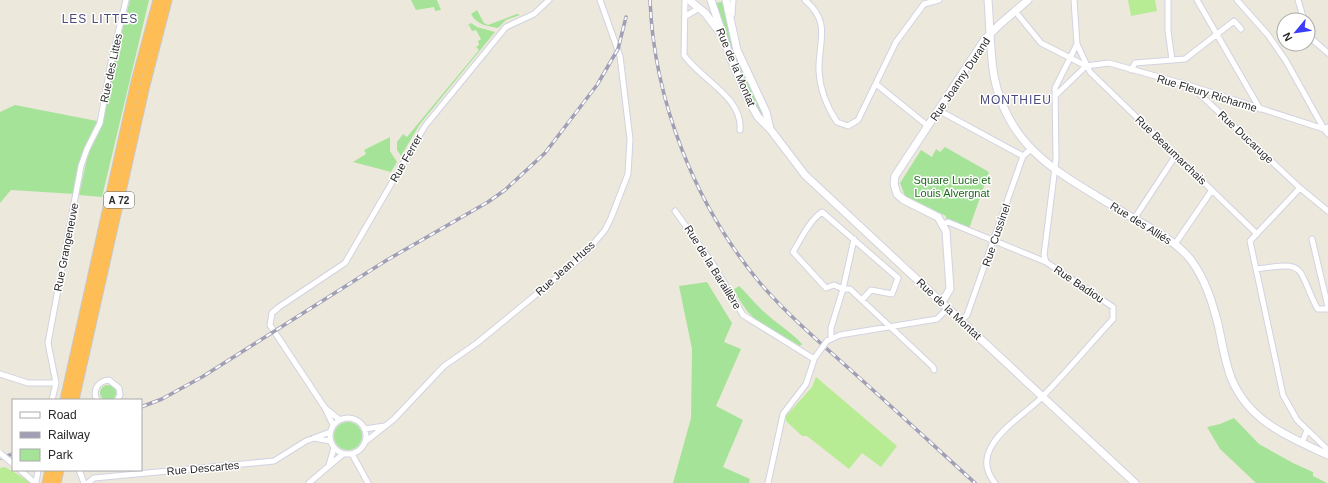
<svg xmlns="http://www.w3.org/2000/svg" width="1328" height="483" viewBox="0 0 1328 483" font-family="Arial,sans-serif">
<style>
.green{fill:#a5e498}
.pitch{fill:#b7eb94}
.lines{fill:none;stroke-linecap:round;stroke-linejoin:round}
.street-casing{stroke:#d2d2e3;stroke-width:7}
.secondary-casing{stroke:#d2d2e3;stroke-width:9}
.highway-casing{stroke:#c8c8c8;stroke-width:11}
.street{stroke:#fff;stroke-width:5}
.secondary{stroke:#fff;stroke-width:7}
.highway{stroke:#ffbd55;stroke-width:9}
.rail-casing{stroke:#a09fb5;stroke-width:3.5}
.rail{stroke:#fff;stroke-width:2;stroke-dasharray:6;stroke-linecap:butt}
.street-bridge-casing{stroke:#d2d2e3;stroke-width:7;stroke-linecap:butt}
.street-bridge{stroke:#fff;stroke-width:5}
.labels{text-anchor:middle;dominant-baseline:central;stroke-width:3;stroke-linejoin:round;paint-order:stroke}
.shield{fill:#fff;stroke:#6a6a6a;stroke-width:1}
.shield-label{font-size:10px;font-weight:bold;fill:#2a2a2a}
.street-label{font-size:11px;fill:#2a2a2a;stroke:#fff}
.park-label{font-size:11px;fill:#1c681a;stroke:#fff}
.neighbourhood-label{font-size:12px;letter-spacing:1px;fill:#4a4a7c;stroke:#fff}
</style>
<rect width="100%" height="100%" fill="#ede8dc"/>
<path class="green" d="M130 0H149L102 197 79 195 88 154 102 126 114 60Z
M411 0H437L441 10 435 11 434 7 416 10Z
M721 2 723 3 733 48 763 113 761 115C747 104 722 24 715 3Z
M477 10 484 23 488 25 517 14 520 15 506 20 498 28C487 26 477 25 471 14Z
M471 23 477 27 495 32 420 124 401 156 397 150V142L403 134 407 137 479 50 476 47 479 45 478 41 481 39 476 30 472 31 469 25 465 27Z
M15 105 97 121 81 155 74 194 11 190 0 203V112Z
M390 137V151L397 162 391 172 353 162 366 154 364 150Z
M945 147 989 172 969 229 946 219V216L905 196 900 183 921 150 932 157 936 149 940 152Z
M707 282 732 323 724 342 741 349 716 406 743 420 723 467 750 479 749 483H673L691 418 692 349 679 286Z
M739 286C748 294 754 303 763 311 776 323 790 331 802 344L800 346 756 320 747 311 733 290Z
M100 393a8 8 0 1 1 16 0a8 8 0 1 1-16 0Z
M1234 418 1259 444 1293 463 1313 472V476L1327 483H1256L1220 449 1207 427 1220 424Z
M334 436a14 14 0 1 1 28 0a14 14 0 1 1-28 0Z"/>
<path class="pitch" d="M1128 0H1155L1157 11 1131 16Z
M816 377 897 446 881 467 862 453 849 469 807 436H802L786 421V416L812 387Z
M5 467 32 483H0V468Z"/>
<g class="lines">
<defs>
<path id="street" d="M685 0 684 55C700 79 743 97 740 130
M805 0C832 23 818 42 819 71 820 89 827 107 837 122L848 126 858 120 896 42 924 4 939 0
M1074 0 1077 44 1090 72 1257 234
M1168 0V31L1172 60
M1197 0 1260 109
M1237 0 1268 35 1286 61 1324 129 1328 134
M1298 0 1304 20
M1015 11 1041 43 1086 66
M732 15 733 0
M686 16 699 8
M1308 28 1313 40 1328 53
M1086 66 1109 63 1191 86 1324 129 1328 127
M1131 70 1135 63 1185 59 1234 21 1241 29
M876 84 928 126
M1191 86 1300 188 1250 241 1283 395 1297 420 1328 450
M1055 96 1086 66
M938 110 1023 156
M1300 188 1328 211
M675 211 713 264 743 315 814 359
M1134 219 1176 155
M943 224 948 222 1046 262 1113 307V319C1088 346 1065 374 1039 400 1023 415 1000 429 990 449 984 461 987 473 995 483
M1312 239 1328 307
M1175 244 1212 190
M1046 262 1044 255 1056 159 1055 88 1077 44
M1256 269C1307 262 1296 265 1316 306L1318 309H1328
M862 300 871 290 892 294 898 278 822 212C809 221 801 239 793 252L826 288 834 285 843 289H850L933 367 934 370
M961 321 967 315 1023 156 1031 149
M831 338V328L843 289 854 239
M827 341 840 335 937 319 948 308
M0 374 28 383H56
M52 400 56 383 48 343 81 166 87 149 100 123 111 62 126 0
M97 400C92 390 98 381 109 380L119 388 120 395 117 400
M325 408 340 420
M330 436a18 18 0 1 1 36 0a18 18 0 1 1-36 0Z
M333 425 325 408 270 325 272 313 279 307 345 263 425 126 506 27 534 14 549 0
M364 429 385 426
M314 438 330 441
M365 442 394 419 444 366 477 343 583 256 605 230 611 218 628 174 630 139 620 56 600 0
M1302 443 1307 430
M352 454 368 483
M329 465 334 448
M20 470 35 483
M79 470 84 483
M36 483 38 470
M88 483 94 478 274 461 306 441 330 432
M309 483 343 454
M768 483 783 414 806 384 815 357"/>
<path id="secondary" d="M689 0 705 13 718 30
M711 0 729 54 748 99 758 117 770 129 805 175 1135 483
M726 0 737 50 766 112 770 129
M988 0C990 25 990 52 994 76 1009 153 1066 176 1126 214 1148 227 1174 239 1191 260 1205 279 1212 301 1218 324 1222 342 1225 363 1232 380 1250 422 1289 437 1328 455
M942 302 950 289 946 231 938 217 904 200 897 194 894 184 895 176 985 39 999 25 1028 0"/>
<path id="highway" d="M65 400 136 82 158 0
M74 400 145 85 167 0
M47 483 50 470
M56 483 59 470"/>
</defs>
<use href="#street" class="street-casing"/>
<use href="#secondary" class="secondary-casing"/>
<use href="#highway" class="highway-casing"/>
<use href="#street" class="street"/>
<use href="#secondary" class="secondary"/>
<use href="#highway" class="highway"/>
<defs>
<path id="rail" d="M650 0C654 101 695 205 760 283 786 313 816 339 845 365 889 404 932 444 975 483
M141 407 162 399 202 377 387 260 488 202 505 190 545 153 597 85 618 49 626 17
M0 458 13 454"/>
</defs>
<use href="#rail" class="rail-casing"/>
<use href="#rail" class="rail"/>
<defs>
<path id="street-bridge" d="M816 356 827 341
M0 453 13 464"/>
</defs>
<use href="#street-bridge" class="street-bridge-casing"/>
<use href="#street-bridge" class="street-bridge"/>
</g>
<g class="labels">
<rect class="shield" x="104" y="192" width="30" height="16" rx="3"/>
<g class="shield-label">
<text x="119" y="200">A 72</text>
</g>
<g class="street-label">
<text transform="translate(736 67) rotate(67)">Rue de la Montat</text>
<text transform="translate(111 68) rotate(-78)">Rue des Littes</text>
<text transform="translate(960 79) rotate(-56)">Rue Joanny Durand</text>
<text transform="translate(1207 93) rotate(17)">Rue Fleury Richarme</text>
<text transform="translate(1246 137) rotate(43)">Rue Ducaruge</text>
<text transform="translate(1171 150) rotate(44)">Rue Beaumarchais</text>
<text transform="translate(406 158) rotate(-60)">Rue Ferrer</text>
<text transform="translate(1141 223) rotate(32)">Rue des Alliés</text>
<text transform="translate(996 235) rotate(-71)">Rue Cussinel</text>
<text transform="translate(66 247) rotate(-79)">Rue Grangeneuve</text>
<text transform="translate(713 267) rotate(58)">Rue de la Baraillère</text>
<text transform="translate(565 268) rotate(-42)">Rue Jean Huss</text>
<text transform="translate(1079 284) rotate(34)">Rue Badiou</text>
<text transform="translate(949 309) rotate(43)">Rue de la Montat</text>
<text transform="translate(203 468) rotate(-5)">Rue Descartes</text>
</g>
<g class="park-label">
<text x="952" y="180">Square Lucie et<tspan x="952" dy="13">Louis Alvergnat</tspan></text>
</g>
<g class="neighbourhood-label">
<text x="100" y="19">LES LITTES</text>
<text x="1016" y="100">MONTHIEU</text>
</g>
</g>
<rect x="12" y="399" width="130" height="72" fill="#ffffff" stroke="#aaaaaa"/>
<rect x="20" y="412" width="20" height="6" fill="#ffffff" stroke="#aaaaaa"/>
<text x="48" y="419" font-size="12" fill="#2a2a2a">Road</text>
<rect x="20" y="432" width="20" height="6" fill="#a09fb5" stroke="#aaaaaa"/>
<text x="48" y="439" font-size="12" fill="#2a2a2a">Railway</text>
<rect x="20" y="449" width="20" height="12" fill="#a5e498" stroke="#aaaaaa"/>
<text x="48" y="459" font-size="12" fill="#2a2a2a">Park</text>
<g transform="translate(1296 32) rotate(241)"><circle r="19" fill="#ffffff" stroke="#aaaaaa"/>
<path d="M0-3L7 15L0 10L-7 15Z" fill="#3b3dfb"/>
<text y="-6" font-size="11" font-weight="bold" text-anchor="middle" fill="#2a2a2a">N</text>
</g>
</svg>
